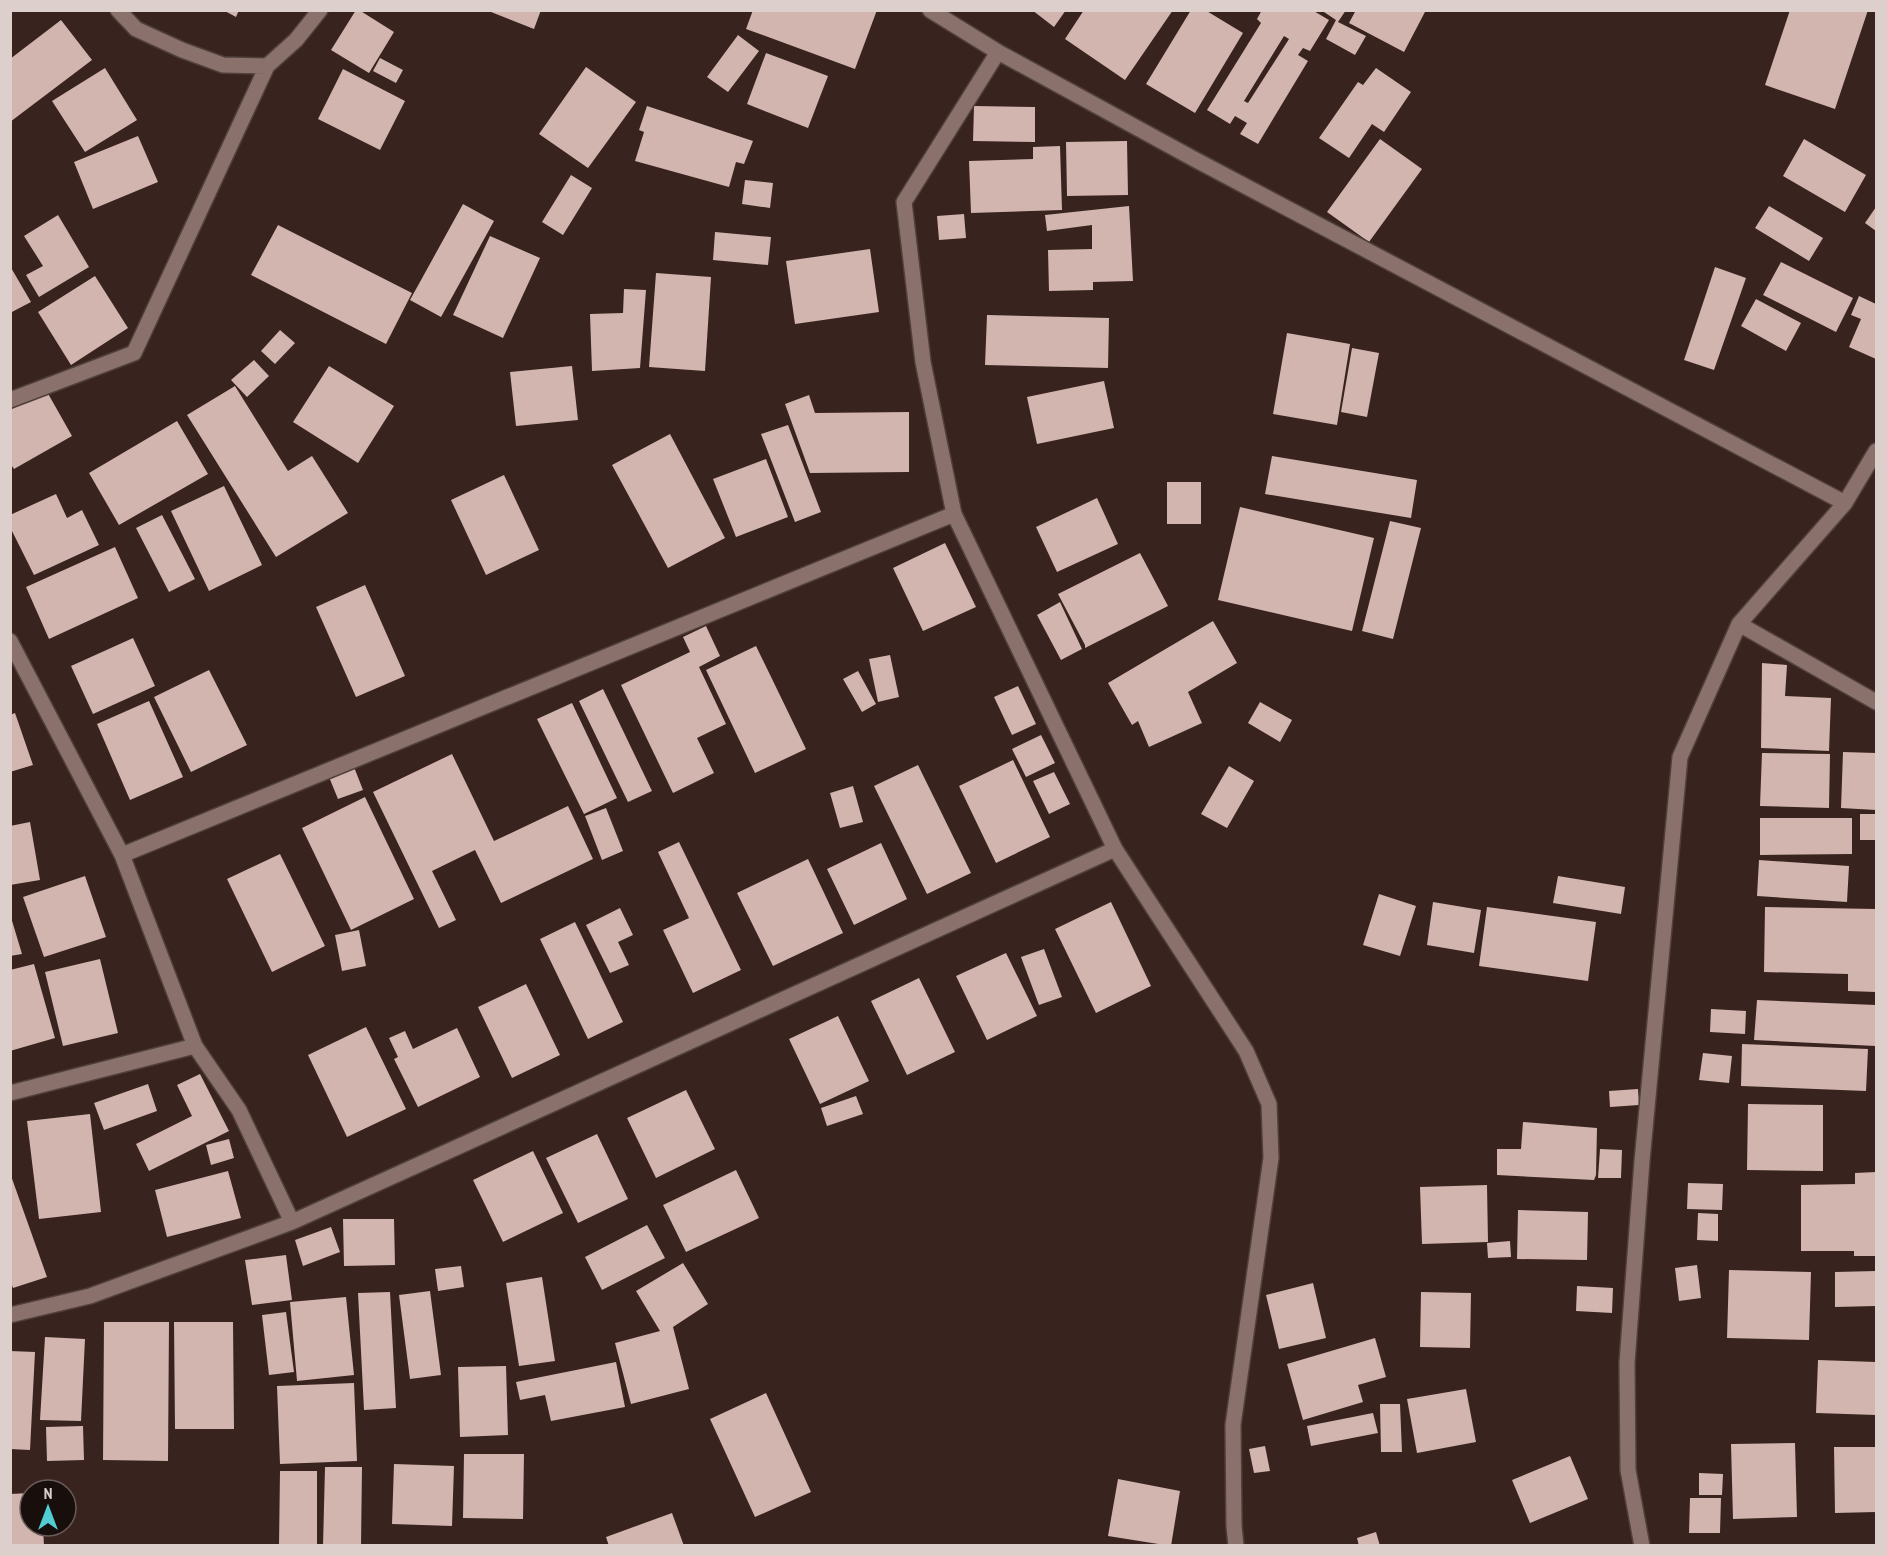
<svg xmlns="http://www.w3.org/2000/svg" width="1887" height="1556" viewBox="0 0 1887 1556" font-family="'PT Sans Narrow',sans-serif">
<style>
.building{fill:#d1b5ae;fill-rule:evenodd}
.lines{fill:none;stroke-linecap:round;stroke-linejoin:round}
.street-casing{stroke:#503f3b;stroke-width:18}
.street{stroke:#8a716b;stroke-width:15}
</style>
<rect width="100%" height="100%" fill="#38231e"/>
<path class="building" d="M223 10H239L236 17Z
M356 10H359L394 32 369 73 331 50Z
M486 10H541L534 29Z
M753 10H877L855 69 746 29Z
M1032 10H1066L1054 27Z
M1084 10H1173L1125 80 1065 39Z
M1191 10H1205L1243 33 1195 113 1146 84Z
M1262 10H1312L1329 20 1310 51 1303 48 1298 55 1308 61 1258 144 1240 134 1247 123 1235 116 1230 124 1207 110 1261 23 1257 19ZM1284 36 1289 39 1248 103 1244 101Z
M1321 10H1346L1338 22 1366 36 1355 55 1326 39 1336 20Z
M1356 10H1426L1404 52 1349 23Z
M1790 10H1868L1835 109 1765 85Z
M61 20 92 60 10 122V59Z
M738 35 759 51 728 92 707 77Z
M766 53 828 76 808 128 747 104Z
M380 58 403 70 396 83 373 71Z
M586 67 636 102 588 168 539 134Z
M105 68 137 120 85 152 52 101Z
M1376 68 1411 92 1384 132 1372 124 1349 158 1319 138 1358 82 1363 85Z
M343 69 405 101 380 150 318 119Z
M647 106 753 141 744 164 736 162 729 187 635 161 644 132 639 130Z
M974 106 1035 107V142L973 141Z
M138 136 158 182 93 209 74 162Z
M1380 139 1422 169 1369 242 1327 212Z
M1804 139 1866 175 1845 212 1783 176Z
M1127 141 1128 195 1067 196 1066 142Z
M1060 146 1062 210 971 213 969 161 1033 159V147Z
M571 175 592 188 563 235 542 222Z
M745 180 773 183 770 208 742 204Z
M463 204 494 221 441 317 410 300Z
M1129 206 1133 281 1093 282V290L1049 291 1048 250 1092 249V225L1047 231 1045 215Z
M1769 206 1823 238 1809 261 1755 228Z
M1876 207V231L1865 223Z
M964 214 966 238 939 240 937 216Z
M58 215 89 267 39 297 26 275 43 266 24 236Z
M278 225 412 293 386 344 251 275Z
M715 232 771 237 768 265 713 260Z
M490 236 540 258 503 338 453 315Z
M870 249 879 312 795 324 786 261Z
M1781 262 1853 298 1836 332 1763 295Z
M10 266 31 302 10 313Z
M1715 267 1746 278 1714 370 1684 360Z
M656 273 711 277 705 371 649 367Z
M95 276 128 328 71 365 38 312Z
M624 289 646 290 640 368 592 371 590 314 623 313Z
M1859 296 1876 304V359L1849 347 1861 319 1851 315Z
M1756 299 1801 323 1786 351 1741 326Z
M987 315 1109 318 1108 368 985 365Z
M280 330 295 343 275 364 261 351Z
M1287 333 1350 344 1337 425 1273 414Z
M1352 348 1379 353 1367 417 1341 412Z
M254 360 269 376 247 397 231 380Z
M329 366 394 406 358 463 293 422Z
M572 366 578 420 516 426 510 372Z
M1104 381 1114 428 1037 444 1027 397Z
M235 386 288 471 312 456 348 513 276 557 187 415Z
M46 390 72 436 14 469 10 463V410Z
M809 395 815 413 909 412V472L810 473 785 404Z
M177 421 208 474 119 525 89 473Z
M788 425 821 512 795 522 761 434Z
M670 434 725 538 668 568 612 465Z
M1272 456 1417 480 1411 518 1265 494Z
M766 459 788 517 736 537 713 479Z
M504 475 539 550 486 575 451 500Z
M1167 482H1201V524H1167Z
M224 486 262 565 209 591 171 511Z
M56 494 67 518 82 510 99 545 34 575 10 527V515Z
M1097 498 1118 544 1057 572 1036 527Z
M1240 507 1374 538 1352 631 1218 600Z
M162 515 195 579 169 592 136 528Z
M1390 521 1421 528 1393 639 1362 631Z
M945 543 976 607 923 631 893 568Z
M115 547 138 598 49 639 26 587Z
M1140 553 1168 606 1085 648V645L1058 594Z
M365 585 405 676 356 697 316 607Z
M1060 602 1082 649 1061 660 1037 615Z
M1213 621 1237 663 1188 692 1202 723 1149 747 1138 721 1132 725 1108 683Z
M706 626 720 656 699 667 726 724 697 738 714 773 673 793 621 685 690 652 683 637Z
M133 638 155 686 93 714 71 666Z
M756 646 806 749 755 773 706 670Z
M890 655 899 697 878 702 869 659Z
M1762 663 1787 665 1785 696 1831 698 1829 751 1761 748Z
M209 670 247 745 191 772 154 697Z
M858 671 876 704 862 712 843 679Z
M1018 686 1036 724 1012 735 994 697Z
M603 689 652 791 628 802 579 701Z
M149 701 183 777 130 800 97 724Z
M1260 702 1292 720 1280 742 1248 723Z
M572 703 617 798 584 814 537 719Z
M15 713 33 765 10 772V715Z
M1041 735 1055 763 1026 777 1012 749Z
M1843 752 1876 753V810L1841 808Z
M1762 753 1830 754 1829 808 1760 806Z
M452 754 494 841 568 806 593 859 501 903 475 850 432 871 456 920 439 928 373 792Z
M1013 760 1050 837 996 863 959 786Z
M918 765 971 873 927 894 874 786Z
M1229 766 1254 781 1227 828 1201 814Z
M354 767 363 790 338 799 329 777Z
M1054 772 1070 804 1049 814 1033 781Z
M853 786 863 822 840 828 830 793Z
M365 797 414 899 351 930 302 828Z
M606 808 623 851 602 860 585 816Z
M1860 814H1876V840H1860Z
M1760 818H1852V854L1760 855Z
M30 822 40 880 10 885V826Z
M679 842 741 970 693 993 663 930 689 918 658 852Z
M881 843 907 899 854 925 827 869Z
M280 854 325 946 272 972 227 879Z
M808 859 843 933 773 966 737 893Z
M1759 860 1849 866 1847 902 1757 896Z
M85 876 106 937 44 957 23 897Z
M1558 876 1625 887 1621 914 1553 903Z
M1379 894 1416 906 1400 956 1363 945Z
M1111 902 1151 986 1096 1013 1055 929Z
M1433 902 1481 910 1474 953 1427 945Z
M1487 907 1596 922 1588 981 1479 966Z
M1765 907 1876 909V992L1848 991V974L1764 972Z
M620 908 633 935 618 942 629 965 610 973 586 925Z
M10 914 22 954 10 956Z
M575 922 623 1022 588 1039 540 939Z
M359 930 366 966 342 971 335 935Z
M1044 949 1062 997 1039 1005 1021 957Z
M1006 953 1037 1016 987 1040 956 976Z
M100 959 118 1033 63 1046 45 972Z
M34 964 55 1038 10 1051V970Z
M919 978 955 1052 907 1075 871 1001Z
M526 984 560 1055 512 1078 478 1007Z
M1757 1000 1876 1005V1046L1754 1040Z
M1711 1009 1746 1011 1745 1034 1710 1032Z
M838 1016 869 1081 820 1104 789 1039Z
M366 1027 406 1109 347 1137 308 1055Z
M457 1028 480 1077 418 1107 394 1059 398 1057 389 1038 405 1031 413 1049Z
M1742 1044 1868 1049 1866 1091 1741 1086Z
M1703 1053 1732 1056 1729 1083 1699 1080Z
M200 1074 229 1131 149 1171 136 1144 192 1116 177 1085Z
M148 1084 157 1111 104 1130 94 1103Z
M1638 1089 1639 1105 1610 1107 1609 1091Z
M686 1090 715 1149 656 1178 627 1118Z
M856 1096 863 1114 827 1126 821 1108Z
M1748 1104 1823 1105V1171L1747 1170Z
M90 1114 101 1212 39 1219 27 1121Z
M1523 1122 1597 1128 1596 1175 1594 1180 1497 1175V1149H1521Z
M597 1134 628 1199 578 1223 546 1158Z
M229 1139 234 1158 211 1165 206 1145Z
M1600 1149 1622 1150 1621 1178H1598Z
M533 1151 563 1213 503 1242 473 1180Z
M736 1170 759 1218 686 1252 663 1205Z
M228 1171 241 1218 167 1237 155 1190Z
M1876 1172V1256H1854V1251H1801V1185L1855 1184V1173Z
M10 1173 47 1277 13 1288 10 1280Z
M1688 1183 1723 1184 1722 1210 1687 1209Z
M1487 1185 1488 1242 1422 1244 1420 1187Z
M1518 1210 1588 1212 1587 1260 1517 1259Z
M1698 1213 1718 1214V1241L1697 1240Z
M343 1219H394L395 1265 344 1266Z
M647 1225 665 1258 602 1290 585 1257Z
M331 1227 340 1252 303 1266 295 1240Z
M1510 1241 1511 1257 1488 1258 1487 1243Z
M286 1255 292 1300 252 1305 245 1260Z
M683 1263 708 1304 673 1327 689 1389 631 1404 615 1343 660 1331 636 1291Z
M1697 1265 1701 1298 1679 1301 1675 1268Z
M461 1266 464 1287 438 1291 435 1269Z
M1729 1270 1811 1272 1809 1340 1727 1338Z
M1876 1271V1306L1835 1307V1272Z
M542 1277 555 1361 519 1366 506 1283Z
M1313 1283 1326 1338 1279 1349 1266 1295Z
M1577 1286 1613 1288 1612 1313 1576 1311Z
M430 1291 441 1375 410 1379 399 1295Z
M390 1292 396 1408 364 1410 358 1293Z
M1421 1292 1471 1293 1470 1348 1420 1347Z
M346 1297 354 1375 297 1381 290 1302Z
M286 1312 294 1372 269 1375 262 1315Z
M104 1322H169L168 1461 103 1460Z
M174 1322H233L234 1429H175Z
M45 1337 85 1339 81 1421 40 1420Z
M1375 1338 1386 1377 1358 1385 1363 1402 1303 1420 1287 1364Z
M10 1351 35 1352 30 1450 10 1449Z
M1818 1360 1876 1362V1415L1816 1413Z
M616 1362 625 1407 551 1421 545 1395 520 1400 516 1382Z
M506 1366 508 1435 460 1437 458 1367Z
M354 1383 357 1461 280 1464 277 1386Z
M1466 1389 1476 1442 1417 1453 1407 1399Z
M766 1393 811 1492 755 1517 710 1419Z
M1380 1404H1400L1402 1452H1381Z
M1373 1413 1378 1433 1311 1446 1307 1426Z
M83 1426 84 1460 47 1461 46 1427Z
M1795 1443 1797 1517 1733 1519 1731 1444Z
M1265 1446 1270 1471 1254 1473 1249 1449Z
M1834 1447H1876V1512L1835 1513Z
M464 1454H524L523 1519 463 1518Z
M1570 1456 1588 1499 1530 1523 1512 1480Z
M394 1464 454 1466 452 1526 392 1524Z
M325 1467H362L361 1546H323Z
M280 1471H317V1546H279Z
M1699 1473 1723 1474 1722 1495H1699Z
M1118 1479 1180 1491 1171 1546 1108 1536Z
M30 1493V1526H43L44 1546H10V1494Z
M1690 1498H1721L1720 1533H1689Z
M672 1513 684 1546H609L606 1537Z
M1376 1532 1380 1546H1359L1357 1538Z"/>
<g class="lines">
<defs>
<path id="street" d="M118 10 136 29 182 50 223 65 267 66 296 40 320 10
M930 10 998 52 1194 159 1845 503
M998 52 904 202 923 362 954 514 1115 849 1246 1051 1269 1104 1271 1158 1233 1425 1234 1526 1236 1546
M10 400 134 353 267 66
M1739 624 1876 702
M10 641 122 855 195 1046 239 1110 292 1222
M122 855 954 514
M10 1093 195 1046
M10 1315 90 1296 292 1222 1115 849
M1642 1546 1628 1470 1627 1363 1642 1161 1680 757 1739 624 1845 503 1876 451"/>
</defs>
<use href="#street" class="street-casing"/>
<use href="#street" class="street"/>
</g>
<rect width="1887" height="1556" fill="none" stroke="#ddcfcb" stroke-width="24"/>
<g transform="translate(48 1508)"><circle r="28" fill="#180f0d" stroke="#675c59" stroke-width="1.5"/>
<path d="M0-4.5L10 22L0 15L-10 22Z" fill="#51ccd3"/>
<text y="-9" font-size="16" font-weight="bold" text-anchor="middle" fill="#ddcfcb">N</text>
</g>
</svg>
